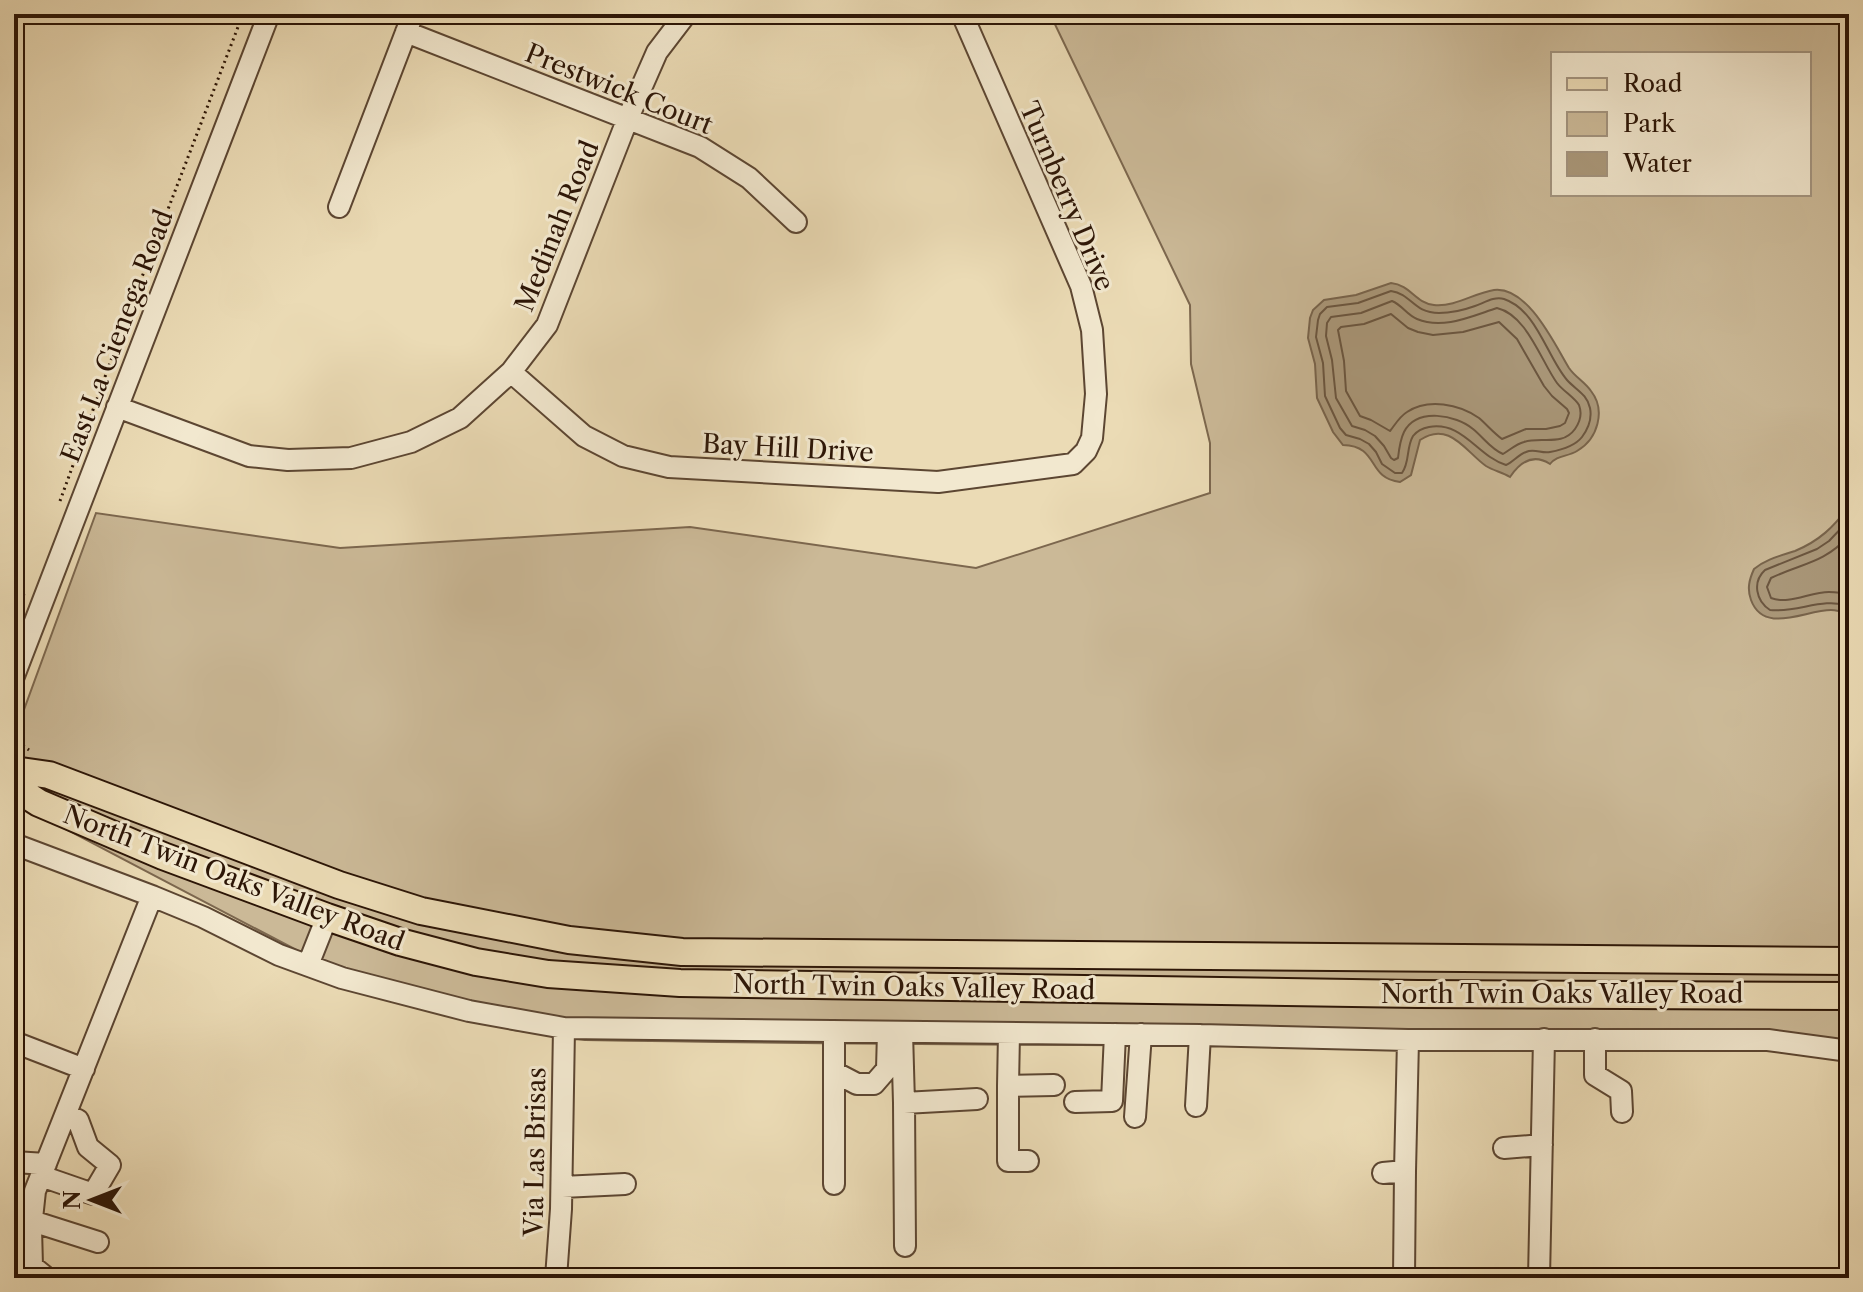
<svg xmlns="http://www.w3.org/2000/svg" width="1863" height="1292" viewBox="0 0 1863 1292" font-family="'Libre Caslon Text',serif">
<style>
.green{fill:#cbb997;stroke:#7c674e;stroke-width:2;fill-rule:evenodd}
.water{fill:#aa987a;stroke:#78644c;stroke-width:2}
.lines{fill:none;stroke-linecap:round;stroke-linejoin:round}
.shore{stroke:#6b5640;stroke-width:2}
.minor-casing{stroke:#5c4632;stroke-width:24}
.major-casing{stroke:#2c1506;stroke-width:30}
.path{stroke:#2c1506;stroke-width:3;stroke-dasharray:2 4;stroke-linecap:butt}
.minor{stroke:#f2e8cf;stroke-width:20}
.major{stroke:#ebdbb5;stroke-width:26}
.labels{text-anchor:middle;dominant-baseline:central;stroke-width:6;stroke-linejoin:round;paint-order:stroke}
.street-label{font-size:26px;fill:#2c1506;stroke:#f2e8cf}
</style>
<rect width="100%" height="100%" fill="#ebdbb5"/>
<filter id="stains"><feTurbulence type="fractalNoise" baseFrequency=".0025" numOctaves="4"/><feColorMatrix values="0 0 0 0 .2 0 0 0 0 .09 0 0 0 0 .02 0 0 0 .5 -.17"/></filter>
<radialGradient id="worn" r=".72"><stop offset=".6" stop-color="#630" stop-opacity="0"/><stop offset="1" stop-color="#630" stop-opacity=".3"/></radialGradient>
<path class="green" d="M1050 14H1849V1046C1428 1046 1006 1047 585 1040L514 1030 461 1016 327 966 14 802V737L96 513 340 548 690 527 976 568 1210 493V443L1191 364 1190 305ZM1553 54H1809V194H1553Z"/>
<path class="water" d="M1391 283C1411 285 1415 303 1434 305 1456 307 1474 293 1494 290 1528 286 1555 345 1569 368 1575 377 1585 382 1591 391 1606 410 1598 439 1577 451 1567 457 1557 455 1550 464 1533 453 1520 462 1510 477 1502 472 1494 471 1486 466 1466 452 1449 420 1420 440L1411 475 1400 482C1366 478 1380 446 1343 445L1333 432 1317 398 1315 364 1308 338 1310 318 1313 310 1324 300 1356 295Z
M1849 506V614C1843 612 1837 610 1831 610 1805 610 1764 635 1751 600 1747 589 1749 580 1754 569 1766 559 1780 556 1795 551 1819 541 1834 527 1849 506Z"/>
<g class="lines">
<path class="shore" d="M1391 291C1412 294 1413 313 1439 313 1451 313 1464 310 1475 306 1484 303 1494 296 1504 299 1537 310 1547 357 1567 380 1576 390 1587 394 1590 408 1592 418 1588 429 1582 437 1575 446 1561 450 1550 452 1542 454 1534 448 1526 452 1518 455 1513 462 1506 465 1477 456 1463 421 1429 427 1423 428 1417 431 1413 436 1406 448 1410 462 1402 473H1395L1382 464 1376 452 1369 444 1360 439 1346 435 1340 428 1325 396 1323 363 1316 337 1318 320 1320 314 1327 307 1358 303Z
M1392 301C1402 305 1407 315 1417 319 1443 330 1472 316 1497 308 1527 315 1541 361 1557 383 1563 391 1574 397 1579 405 1582 413 1580 422 1575 429 1562 447 1541 436 1524 442 1516 444 1510 450 1503 454 1491 449 1484 438 1473 429 1456 415 1417 407 1404 432 1400 440 1399 449 1398 458L1394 460 1391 458 1384 446 1375 436 1365 430 1352 426 1336 398 1332 360 1326 336 1327 323 1331 317 1361 313Z
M1391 314 1408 328 1418 332 1433 335 1463 332 1499 322 1517 339 1544 386 1552 396 1567 409 1569 413 1565 423 1560 426 1546 429H1526L1502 439C1494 433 1487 425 1479 418 1459 404 1428 398 1407 412 1399 417 1395 425 1390 431L1371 420 1360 416 1346 391 1344 361 1338 330 1341 327 1364 324Z
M1849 520 1829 541 1817 549 1765 570C1752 582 1756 601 1770 610 1798 613 1822 597 1849 606
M1849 536C1823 564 1802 563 1771 578L1767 587 1771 598C1789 605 1810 592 1829 592 1836 592 1843 593 1849 595"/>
<defs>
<path id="minor" d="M406 32 700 147 749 178 796 222
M339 207 413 14
M511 372 584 436 623 456 669 467 938 482 1073 464 1086 451 1092 438 1096 394 1092 330 1081 286 962 14
M117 407 249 456 288 460 351 458 411 442 460 418 511 372 547 325 628 118 657 52 686 14
M14 676 269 14
M14 844 152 896 203 917 279 955 342 978 469 1011 564 1028 1200 1035 1408 1040H1768L1849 1051
M308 965 327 917
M834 1031V1184
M902 1032 904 1103 977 1099
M1009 1033 1008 1086 1054 1085
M1595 1039V1075L1621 1091 1622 1112
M14 1042 84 1069
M834 1072 857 1084H874L887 1069 888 1032
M1008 1086V1161H1028
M1075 1102 1112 1101 1115 1034
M904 1103 905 1246
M1196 1106 1200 1035
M1135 1117 1141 1034
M1504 1148 1542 1145
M14 1162 46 1164
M1383 1173 1405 1171 1408 1040
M41 1176 93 1194 110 1165 88 1147 78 1120 66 1115
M562 1187 625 1184
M32 1221 98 1242
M47 1278 32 1266 31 1228 35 1191 152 896
M556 1278 561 1209 564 1028
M1404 1278 1405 1171
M1539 1278 1544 1039"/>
<path id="major" d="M14 770 49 775 339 885 421 911 569 940 682 952 1849 961
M14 787 39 803 163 856 327 917 400 942 476 962 548 974 680 983 1418 994 1849 996"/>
</defs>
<use href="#minor" class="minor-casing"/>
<use href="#major" class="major-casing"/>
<path class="path" d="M60 501 127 316 243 14
M14 618 24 594
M18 742 29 750"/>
<use href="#minor" class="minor"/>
<use href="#major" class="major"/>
</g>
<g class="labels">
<g class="street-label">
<text transform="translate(619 89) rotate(22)">Prestwick Court</text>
<text transform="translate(1067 196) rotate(67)">Turnberry Drive</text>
<text transform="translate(557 226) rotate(-68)">Medinah Road</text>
<text transform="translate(117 336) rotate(-69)">East La Cienega Road</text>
<text transform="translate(788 448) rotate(3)">Bay Hill Drive</text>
<text transform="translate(234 878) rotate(21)">North Twin Oaks Valley Road</text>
<text transform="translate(914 987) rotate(1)">North Twin Oaks Valley Road</text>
<text x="1562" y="994">North Twin Oaks Valley Road</text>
<text transform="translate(535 1152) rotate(-89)">Via Las Brisas</text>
</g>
</g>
<rect width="1863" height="1292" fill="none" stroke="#ebdbb5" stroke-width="48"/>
<rect x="16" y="16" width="1831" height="1260" fill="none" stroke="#2c1506" stroke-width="4"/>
<rect x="24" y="24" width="1815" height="1244" fill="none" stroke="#2c1506" stroke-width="2"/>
<rect x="1551" y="52" width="260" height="144" fill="#f2e8cf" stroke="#a3947f" stroke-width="2"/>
<rect x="1567" y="78" width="40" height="12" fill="#ebdbb5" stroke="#a3947f" stroke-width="2"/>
<text x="1623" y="92" font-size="24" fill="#2c1506">Road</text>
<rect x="1567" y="112" width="40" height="24" fill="#cbb997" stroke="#a3947f" stroke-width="2"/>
<text x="1623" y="132" font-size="24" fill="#2c1506">Park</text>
<rect x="1567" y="152" width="40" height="24" fill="#aa987a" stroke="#a3947f" stroke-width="2"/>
<text x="1623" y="172" font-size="24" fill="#2c1506">Water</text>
<g transform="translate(92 1200) rotate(270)" stroke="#f2e8cf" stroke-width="6" paint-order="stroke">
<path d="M0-6L14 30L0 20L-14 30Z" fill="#2c1506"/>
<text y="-12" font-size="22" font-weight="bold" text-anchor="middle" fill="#2c1506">N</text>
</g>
<rect width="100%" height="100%" filter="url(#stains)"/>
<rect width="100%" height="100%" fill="url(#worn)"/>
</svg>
